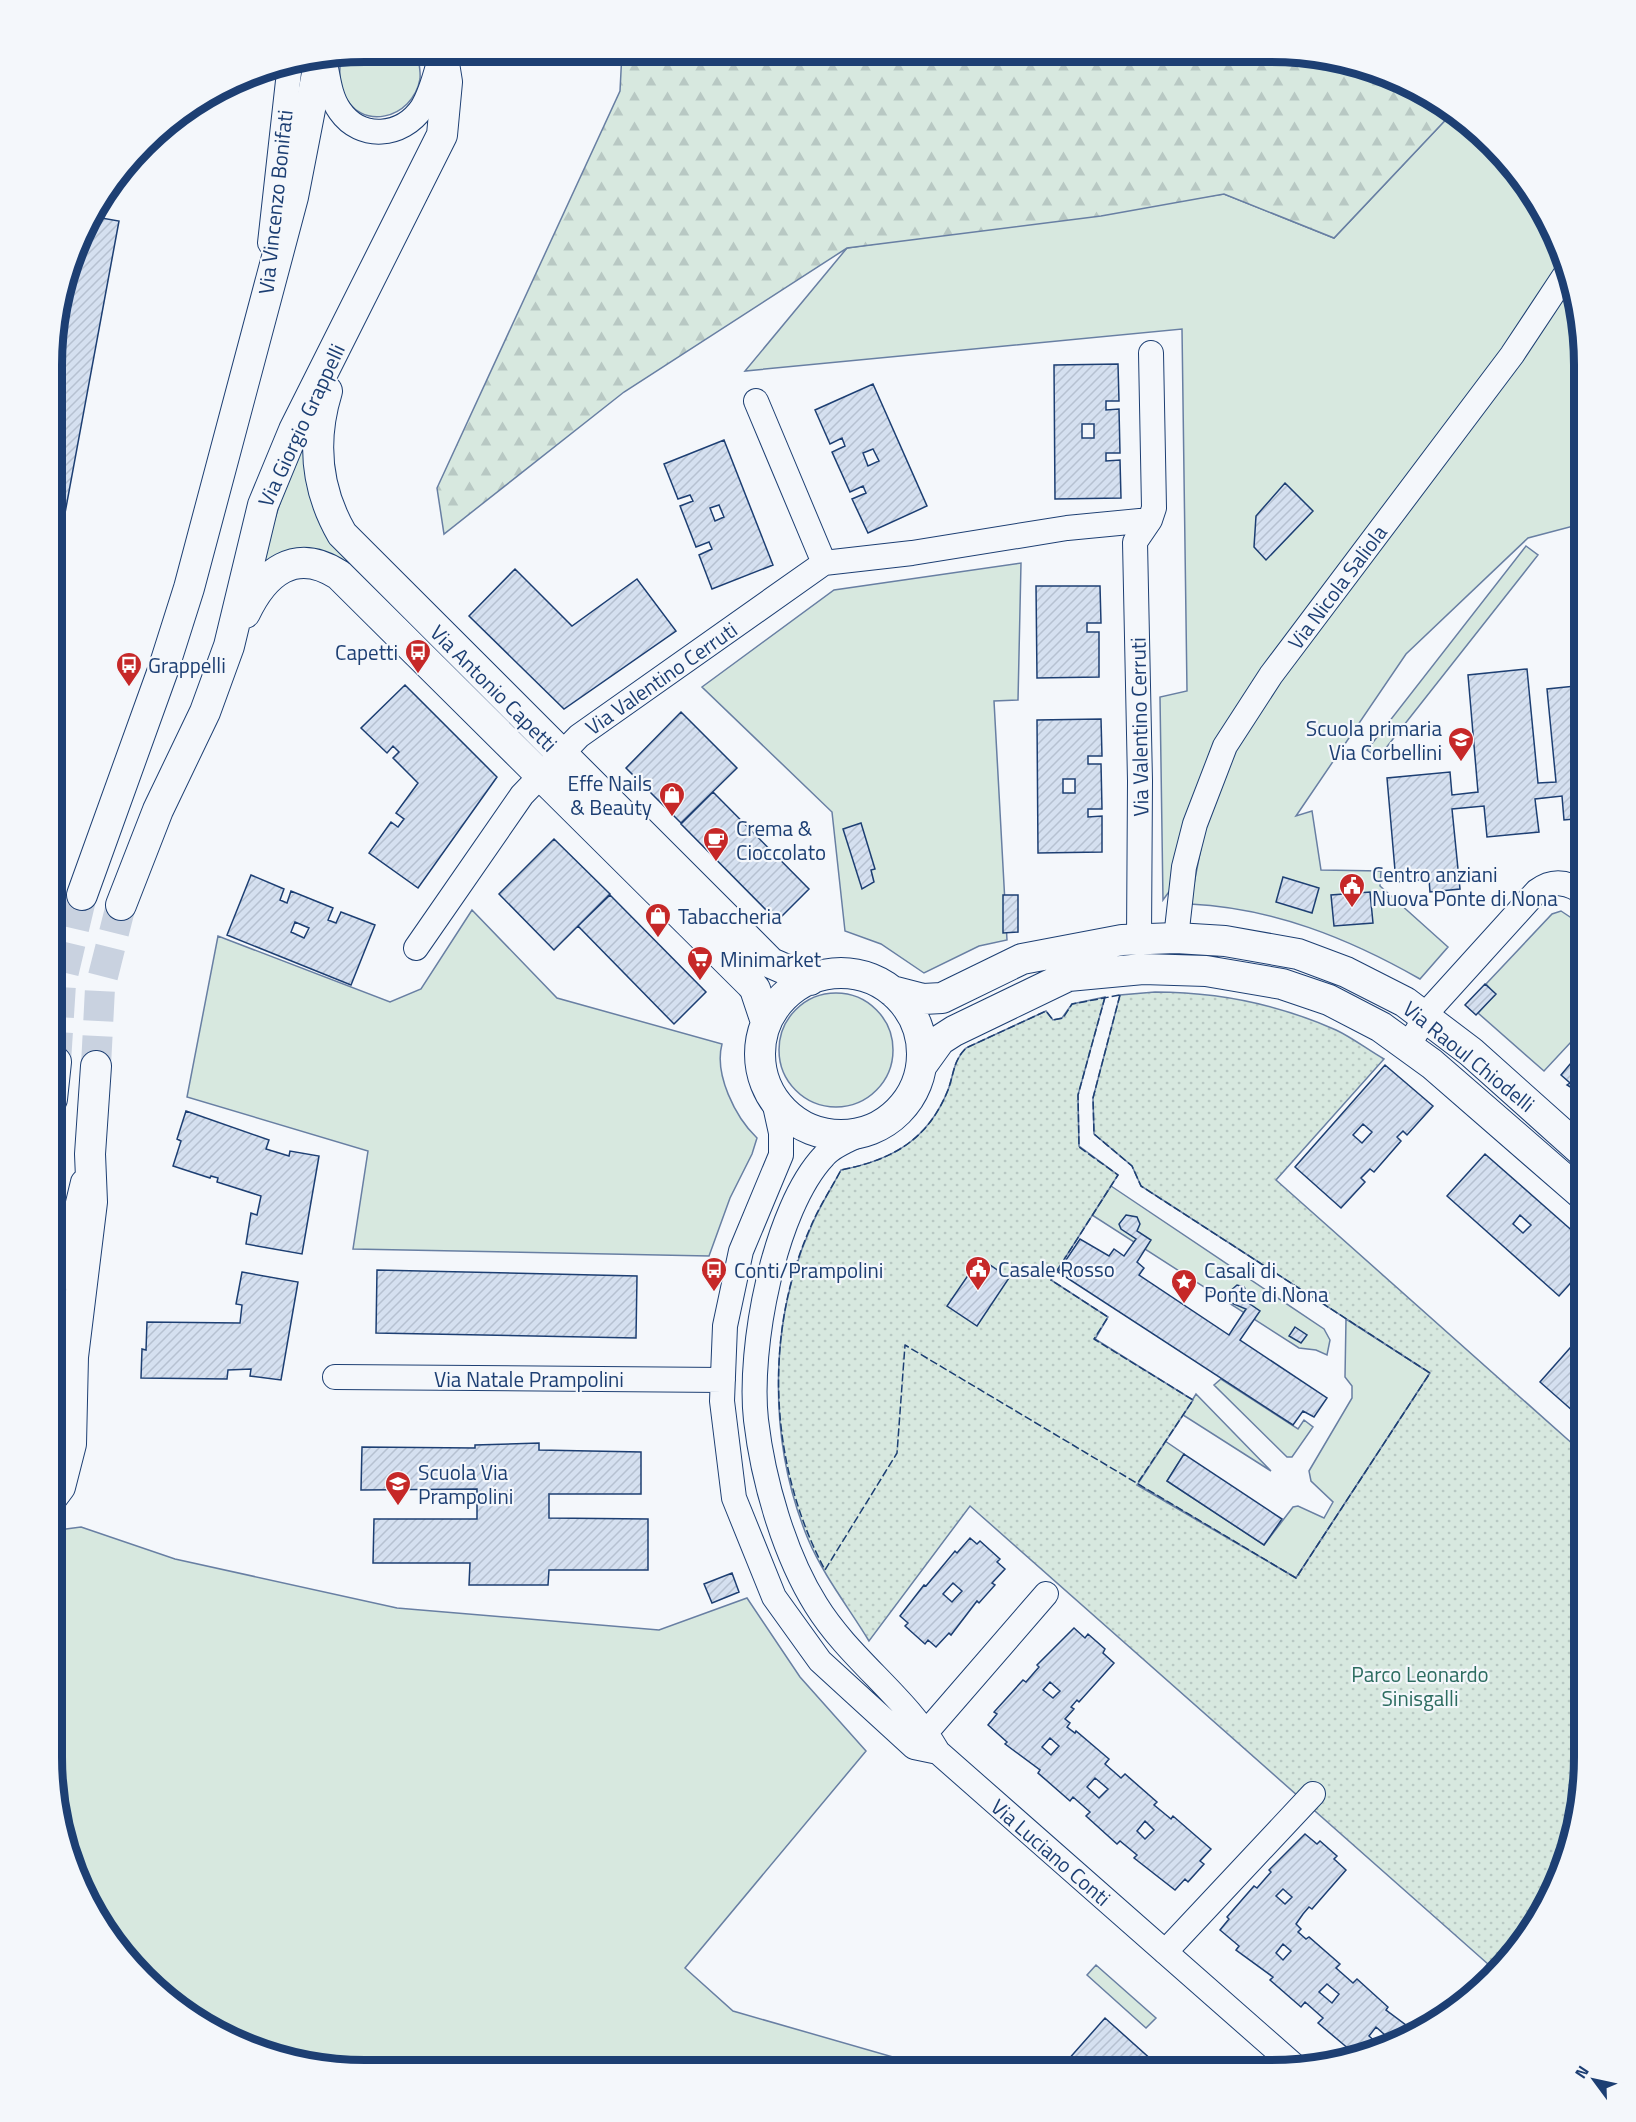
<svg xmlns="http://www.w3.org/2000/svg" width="1636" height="2122" viewBox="0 0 1636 2122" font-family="'Titillium Web',sans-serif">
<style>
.grass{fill:#d7e8df;stroke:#687fa3;stroke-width:1.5}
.forest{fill:url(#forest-firs);stroke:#687fa3;stroke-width:1.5}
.park{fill:url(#park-dots);stroke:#687fa3;stroke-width:1.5}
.building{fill:url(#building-hatch);stroke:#1d3f73;stroke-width:1.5;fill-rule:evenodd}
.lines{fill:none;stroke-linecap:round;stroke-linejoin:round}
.major-tunnel{stroke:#c9d2e0;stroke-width:30;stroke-dasharray:30 15;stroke-linecap:butt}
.minor-casing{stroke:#1d3f73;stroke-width:26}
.major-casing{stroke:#1d3f73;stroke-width:32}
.minor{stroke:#f4f7fb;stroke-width:24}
.major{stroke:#f4f7fb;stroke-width:30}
.fence{stroke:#1d3f73;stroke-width:1.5;stroke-dasharray:8 3;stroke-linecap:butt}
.labels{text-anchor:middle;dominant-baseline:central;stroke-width:4.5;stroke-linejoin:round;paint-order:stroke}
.street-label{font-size:21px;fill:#1d3f73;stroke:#f4f7fb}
.poi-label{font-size:21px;fill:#1d3f73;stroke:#f4f7fb;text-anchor:start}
.park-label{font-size:21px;fill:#2c6c60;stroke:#f4f7fb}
.rim{fill:none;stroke:#1d3f73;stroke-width:8}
</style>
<defs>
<pattern id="forest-firs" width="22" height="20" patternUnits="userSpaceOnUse" patternTransform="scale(1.5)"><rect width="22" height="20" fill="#d7e8df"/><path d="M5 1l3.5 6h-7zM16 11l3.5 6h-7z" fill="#b8c8c3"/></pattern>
<pattern id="park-dots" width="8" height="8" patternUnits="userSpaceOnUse" patternTransform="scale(1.5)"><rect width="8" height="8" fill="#d7e8df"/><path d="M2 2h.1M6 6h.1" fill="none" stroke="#b8c8c3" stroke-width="1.8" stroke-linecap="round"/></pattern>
<pattern id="building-hatch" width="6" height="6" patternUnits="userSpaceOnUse" patternTransform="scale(1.5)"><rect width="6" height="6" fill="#d5e0f0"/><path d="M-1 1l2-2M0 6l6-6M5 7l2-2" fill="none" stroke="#b6c1d1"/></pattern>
</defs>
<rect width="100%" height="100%" fill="#f4f7fb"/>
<path class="grass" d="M364 51H417C418 60 421 70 420 79 413 119 359 133 343 92 338 80 340 67 341 55Z
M1454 111 1508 158 1553 225 1574 283 1585 364V523L1528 538 1406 654 1296 816 1312 811 1321 870 1381 871 1380 886 1448 947 1420 979C1348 938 1273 908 1190 904L1201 848 1163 900 1160 697 1187 691 1182 329 745 371 847 248 1224 194 1334 238Z
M299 443 306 447 351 562 349 566 259 569Z
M1526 546 1538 555 1378 758 1367 750Z
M1021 563 1018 700 994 701 1007 940 979 946 924 973 881 944 845 931 832 812 702 687 834 590Z
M472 910 557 998 722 1044C714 1074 735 1117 757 1138L752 1154 730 1198 709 1256 353 1249 368 1151 187 1097 218 936 390 1002 421 989Z
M1561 911 1585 927V1027L1544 1071 1478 1013 1495 994 1486 984 1552 914Z
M779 1050a57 57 0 1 1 114 0a57 57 0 1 1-114 0Z
M1111 1186 1324 1329 1330 1340 1327 1355 1316 1350 1299 1348 1092 1215Z
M1346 1319 1430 1373 1296 1578 1137 1484 1165 1441 1184 1454 1167 1481 1264 1545 1293 1507 1298 1506 1324 1518 1333 1502 1311 1481 1309 1471 1352 1398V1386L1345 1377Z
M1221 1379 1298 1429 1304 1420 1313 1427 1292 1457H1287L1214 1385Z
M1196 1394 1271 1471 1183 1415Z
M81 1527 175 1559 397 1608 659 1630 747 1598 800 1677 866 1751 685 1968 733 2011 938 2070 324 2068 263 2054 190 2018 129 1965 83 1897 62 1839 51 1758V1531Z
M1096 1965 1156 2018 1146 2028 1087 1975Z"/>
<path class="forest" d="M622 52 1313 54 1391 75 1454 111 1334 238 1224 194 1101 216 847 248 624 392 444 534 437 488 620 91Z"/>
<path class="park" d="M1155 992C1217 992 1280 1005 1336 1030 1353 1038 1368 1050 1384 1059L1276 1180 1584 1454V1779L1568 1859 1532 1932 1497 1972 970 1506 869 1641C849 1608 823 1575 808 1539 768 1442 768 1323 811 1227 819 1207 831 1189 841 1170 892 1160 928 1140 948 1090 954 1074 953 1061 966 1048L1046 1011 1053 1020 1062 1018 1072 1004 1105 997 1078 1095 1079 1146 1118 1175 1051 1280 1108 1317 1095 1339 1193 1400 1137 1485 1296 1578 1430 1373 1141 1186 1132 1166 1094 1134 1093 1098 1120 995Z"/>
<path class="building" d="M90 216 119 221 53 578 54 323Z
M1118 364 1119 401H1106V410L1119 409 1120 453H1106V461L1120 460 1121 498 1055 499 1054 365ZM1082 424H1094V438H1082Z
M873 384 927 506 868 533 852 499 866 493 863 486 850 492 832 452 845 446 842 438 830 444 815 410ZM873 449 879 461 868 466 863 453Z
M724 440 773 565 712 589 699 555 712 549 709 542 696 547 680 506 693 501 690 495 678 499 664 464ZM719 505 724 517 715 521 710 508Z
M1285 483 1313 511 1266 560 1254 547 1256 516Z
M515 569 572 626 637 579 676 631 564 709 469 616Z
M1036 586H1100L1101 623H1087V632H1099V677L1037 678Z
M1527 669 1538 783 1556 782 1547 689 1585 685V818L1564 820 1562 796 1535 799 1539 832 1487 837 1484 806 1452 809 1460 889 1430 892 1429 879 1396 882 1387 778 1450 772 1452 795 1478 792 1468 675Z
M405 685 497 777 418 888 369 853 391 822 398 827 404 819 396 813 418 783 393 758 399 752 393 746 387 753 361 728Z
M681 712 737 768 681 823 626 768Z
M1101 719 1102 756H1088V764H1101L1102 809H1088V817L1102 816V852L1038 853 1037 720ZM1063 779H1075V793H1063Z
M713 792 809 889 777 921 681 824Z
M861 823 875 869 871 870 874 882 862 889 843 829Z
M554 839 610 894 554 950 499 894Z
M251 875 284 889 280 900 287 903 291 891 333 908 328 920 336 923 341 912 375 925 351 985 227 935ZM295 922 309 928 304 938 291 932Z
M1283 877 1319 888 1312 913 1276 902Z
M1370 892 1373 923 1334 926 1331 895Z
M610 895 706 992 674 1024 578 926Z
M1003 895H1018V932L1003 933Z
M1485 984 1496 994 1476 1015 1465 1005Z
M1585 1048V1094L1583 1095 1567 1085 1570 1083 1561 1075 1576 1057 1579 1060Z
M1385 1065 1433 1106 1407 1135 1403 1131 1397 1137 1401 1141 1374 1172 1370 1169 1361 1178 1365 1182 1341 1208 1295 1167ZM1363 1124 1372 1132 1362 1143 1353 1135Z
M186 1111 269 1140 266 1149 289 1156 290 1151 319 1156 302 1254 246 1244 251 1213 257 1215 261 1196 217 1182 218 1178 211 1176 210 1178 173 1166 181 1141 177 1139Z
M1485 1154 1585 1242V1267L1559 1296 1447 1196ZM1520 1215 1531 1225 1523 1233 1513 1224Z
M1126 1215 1137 1217 1140 1224 1137 1231 1151 1240 1137 1262 1144 1268 1139 1275 1229 1335 1246 1309 1229 1302 1228 1293 1237 1285 1244 1287 1248 1294 1247 1302 1260 1311 1240 1340 1327 1398 1314 1417 1303 1411 1293 1425 1058 1272 1080 1239 1109 1256 1114 1249 1124 1256 1136 1239 1121 1229 1119 1224Z
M980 1258 1009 1278 977 1326 947 1306Z
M377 1270 637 1276 636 1338 376 1333Z
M242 1272 298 1282 281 1380 250 1376 251 1369 228 1370 227 1379 141 1378 142 1349 146 1350 147 1322 240 1323 242 1305 236 1304Z
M1295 1327 1307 1335 1301 1343 1289 1336Z
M1585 1331 1584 1417 1582 1419 1540 1382Z
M539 1443V1450L641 1452V1494H549V1518L648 1519V1570H549L548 1585H469L470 1563H373L374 1519H477V1489L361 1490 362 1447 475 1448V1445Z
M1184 1454 1282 1519 1264 1545 1167 1481Z
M970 1538 977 1544 980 1541 1000 1559 997 1562 1005 1569 992 1583 995 1585 979 1603 977 1601 951 1635 949 1633 936 1647 928 1640 925 1644 905 1626 908 1623 900 1616 924 1585 926 1586 955 1551 957 1553ZM953 1583 962 1591 952 1602 943 1594Z
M732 1573 739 1592 712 1603 704 1584Z
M1074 1628 1085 1638 1088 1634 1105 1649 1103 1653 1114 1663 1079 1702 1077 1700 1071 1707 1074 1709 1065 1719 1070 1723 1067 1727 1075 1733 1076 1731 1109 1759 1105 1764 1121 1778 1125 1774 1157 1802 1154 1805 1171 1819 1173 1816 1211 1849 1200 1861 1204 1864 1188 1882 1185 1879 1175 1890 1134 1858 1137 1855 1120 1841 1117 1844 1086 1816 1090 1812 1073 1797 1070 1801 1038 1773 1040 1770 1005 1744 1007 1742 988 1725 997 1714 994 1712 1023 1680 1026 1682 1039 1667 1037 1665ZM1050 1682 1060 1691 1053 1698 1043 1690ZM1050 1738 1059 1746 1051 1755 1042 1747ZM1095 1778 1108 1789 1099 1798 1087 1787ZM1145 1821 1154 1830 1145 1839 1137 1831Z
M1305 1834 1317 1844 1320 1841 1337 1856 1334 1859 1346 1870 1312 1909 1309 1907 1303 1914 1296 1924 1301 1929 1298 1932 1306 1939 1309 1937 1340 1964 1336 1968 1353 1983 1357 1979 1388 2007 1386 2010 1418 2034 1411 2039 1362 2057 1352 2047 1350 2050 1318 2023 1323 2018 1305 2002 1301 2007 1270 1980 1273 1977 1236 1950 1239 1946 1220 1930 1229 1919 1227 1917 1254 1886 1257 1888 1271 1872 1269 1870ZM1283 1889 1292 1897 1285 1904 1276 1896ZM1283 1944 1291 1951 1283 1960 1276 1953ZM1327 1984 1339 1994 1332 2003 1319 1992ZM1376 2027 1385 2035 1378 2044 1369 2036Z
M1105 2018 1164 2071 1059 2070Z"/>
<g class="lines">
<path class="major-tunnel" d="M56 1062 61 984 82 895
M96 1066 100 988 121 905"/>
<defs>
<path id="minor" d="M324 58C328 75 329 96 340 111 361 141 402 137 422 108 432 92 436 72 441 55
M270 243 290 63
M756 401 824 563
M1150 520 1154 508 1151 353
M1176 938 1184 867 1195 824 1225 746 1271 675 1512 355 1569 269
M416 948 522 795 579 736 824 563 912 553 1067 528 1150 520 1135 542 1140 781 1139 939
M1408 1046 1431 1008 1537 891C1553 879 1569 882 1585 894
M774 1101 781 1133V1155L741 1251 725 1326 722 1401 734 1498 774 1597 820 1661 914 1747 938 1752
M867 1131C854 1138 834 1144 824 1156 774 1209 748 1349 756 1420 763 1480 784 1554 816 1605 850 1660 906 1696 938 1752L1297 2068
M52 1295 65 1257 83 1182
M335 1377 723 1380
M916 1744 1046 1594
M1165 1952 1313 1794"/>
<path id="major" d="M327 391C312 440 316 489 342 534L771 963 810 980
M245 613C264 573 295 546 339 575L751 984 755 989 765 1019
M82 895 163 670 189 588 293 197 320 58
M121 905 158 810 205 712 229 646 263 505 294 430 442 135 447 82 442 51
M760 1054a81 81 0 1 1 162 0a81 81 0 1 1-162 0Z
M892 991 923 999 942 998 1022 959 1122 940 1176 938 1225 941 1298 954 1346 972 1405 1002 1471 1052 1585 1154
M922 1065 940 1040 954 1031 1068 976 1143 969 1206 971 1282 984 1329 1000 1381 1027 1432 1064 1585 1197
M52 1099 56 1062
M51 1499 60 1487 71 1444 73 1357 92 1202 90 1154 96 1066"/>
</defs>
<use href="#minor" class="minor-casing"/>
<use href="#major" class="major-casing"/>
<use href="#minor" class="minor"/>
<use href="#major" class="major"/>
<path class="fence" d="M1120 995 1093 1098 1094 1134 1132 1166 1141 1186 1430 1373 1296 1578 905 1345 897 1453 825 1570C770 1467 762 1335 811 1226 819 1207 831 1189 841 1170 892 1160 928 1140 948 1090 954 1074 953 1061 966 1048L1046 1011 1053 1020 1063 1018 1072 1004Z
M1105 997 1078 1095 1079 1147 1118 1175 1051 1280 1108 1317 1094 1339 1193 1400 1137 1484"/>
</g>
<defs>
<symbol id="bus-pin" viewBox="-11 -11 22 30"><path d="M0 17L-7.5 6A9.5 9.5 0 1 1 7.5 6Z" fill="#c62828" stroke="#f4f7fb"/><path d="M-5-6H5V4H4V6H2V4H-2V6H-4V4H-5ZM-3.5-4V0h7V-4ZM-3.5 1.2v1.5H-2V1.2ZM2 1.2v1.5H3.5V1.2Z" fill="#fff"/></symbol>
<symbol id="school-pin" viewBox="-11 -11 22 30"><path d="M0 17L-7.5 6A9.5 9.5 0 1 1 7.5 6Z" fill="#c62828" stroke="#f4f7fb"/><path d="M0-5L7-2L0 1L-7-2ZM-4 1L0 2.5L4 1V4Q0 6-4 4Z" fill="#fff"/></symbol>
<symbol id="shop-pin" viewBox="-11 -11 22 30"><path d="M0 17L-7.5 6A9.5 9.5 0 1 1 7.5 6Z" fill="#c62828" stroke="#f4f7fb"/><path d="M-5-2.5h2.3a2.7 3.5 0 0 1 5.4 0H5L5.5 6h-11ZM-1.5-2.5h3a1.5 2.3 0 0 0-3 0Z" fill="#fff"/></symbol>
<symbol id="cafe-pin" viewBox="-11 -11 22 30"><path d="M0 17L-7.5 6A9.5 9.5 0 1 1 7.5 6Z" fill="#c62828" stroke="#f4f7fb"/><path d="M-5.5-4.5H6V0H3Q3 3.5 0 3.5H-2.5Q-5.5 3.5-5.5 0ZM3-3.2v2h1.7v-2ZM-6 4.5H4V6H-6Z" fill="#fff"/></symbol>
<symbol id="civic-pin" viewBox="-11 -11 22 30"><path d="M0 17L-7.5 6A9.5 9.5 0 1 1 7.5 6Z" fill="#c62828" stroke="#f4f7fb"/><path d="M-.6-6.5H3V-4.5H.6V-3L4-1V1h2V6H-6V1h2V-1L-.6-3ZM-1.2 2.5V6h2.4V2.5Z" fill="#fff"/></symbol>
<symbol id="supermarket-pin" viewBox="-11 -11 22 30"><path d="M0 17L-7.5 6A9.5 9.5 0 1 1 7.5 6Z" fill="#c62828" stroke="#f4f7fb"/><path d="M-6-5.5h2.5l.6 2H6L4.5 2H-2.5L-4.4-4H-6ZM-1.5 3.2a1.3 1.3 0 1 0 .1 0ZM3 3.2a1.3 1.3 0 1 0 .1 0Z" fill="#fff"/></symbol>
<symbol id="sight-pin" viewBox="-11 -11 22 30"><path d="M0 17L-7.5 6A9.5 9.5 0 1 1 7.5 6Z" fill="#c62828" stroke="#f4f7fb"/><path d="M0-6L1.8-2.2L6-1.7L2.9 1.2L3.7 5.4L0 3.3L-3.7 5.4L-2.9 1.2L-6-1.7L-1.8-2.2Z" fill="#fff"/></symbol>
</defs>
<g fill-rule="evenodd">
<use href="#bus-pin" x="403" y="637" width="30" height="40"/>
<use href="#bus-pin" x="114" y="650" width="30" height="40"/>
<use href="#school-pin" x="1446" y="725" width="30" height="40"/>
<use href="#shop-pin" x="657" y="780" width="30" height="40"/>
<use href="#cafe-pin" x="701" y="825" width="30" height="40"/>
<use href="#civic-pin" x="1337" y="871" width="30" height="40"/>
<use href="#shop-pin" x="643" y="901" width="30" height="40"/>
<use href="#supermarket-pin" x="685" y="944" width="30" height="40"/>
<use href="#civic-pin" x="963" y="1254" width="30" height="40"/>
<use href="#bus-pin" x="699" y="1255" width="30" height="40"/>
<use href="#sight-pin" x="1169" y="1267" width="30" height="40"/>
<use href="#school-pin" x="383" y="1469" width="30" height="40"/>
</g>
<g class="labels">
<g class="street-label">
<text transform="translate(275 202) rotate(-84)">Via Vincenzo Bonifati</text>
<text transform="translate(301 425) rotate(-65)">Via Giorgio Grappelli</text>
<text transform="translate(1337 587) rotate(-53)">Via Nicola Saliola</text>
<text transform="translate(661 678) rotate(-35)">Via Valentino Cerruti</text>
<text transform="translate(494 688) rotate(45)">Via Antonio Capetti</text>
<text transform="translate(1139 727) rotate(-91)">Via Valentino Cerruti</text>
<text transform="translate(1469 1056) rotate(39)">Via Raoul Chiodelli</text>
<text x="529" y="1379">Via Natale Prampolini</text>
<text transform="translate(1051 1852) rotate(41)">Via Luciano Conti</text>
</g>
<g class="poi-label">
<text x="398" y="652" text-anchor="end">Capetti</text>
<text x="148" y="665">Grappelli</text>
<text x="1442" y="728" text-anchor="end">Scuola primaria<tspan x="1442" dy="24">Via Corbellini</tspan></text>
<text x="652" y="783" text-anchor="end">Effe Nails<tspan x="652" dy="24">&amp; Beauty</tspan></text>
<text x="736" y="828">Crema &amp;<tspan x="736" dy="24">Cioccolato</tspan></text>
<text x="1372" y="874">Centro anziani<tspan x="1372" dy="24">Nuova Ponte di Nona</tspan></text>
<text x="678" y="916">Tabaccheria</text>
<text x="720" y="959">Minimarket</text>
<text x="998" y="1269">Casale Rosso</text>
<text x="734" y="1270">Conti/Prampolini</text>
<text x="1204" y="1270">Casali di<tspan x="1204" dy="24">Ponte di Nona</tspan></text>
<text x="418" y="1472">Scuola Via<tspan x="418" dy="24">Prampolini</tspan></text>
</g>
<g class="park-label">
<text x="1420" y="1674">Parco Leonardo<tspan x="1420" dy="24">Sinisgalli</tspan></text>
</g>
</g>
<path d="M0 0H1636V2122H0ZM365 62H1271A303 303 0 0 1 1574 365V1757A303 303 0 0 1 1271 2060H365A303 303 0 0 1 62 1757V365A303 303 0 0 1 365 62Z" fill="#f4f7fb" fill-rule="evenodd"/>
<path class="rim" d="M365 62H1271A303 303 0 0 1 1574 365V1757A303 303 0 0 1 1271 2060H365A303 303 0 0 1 62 1757V365A303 303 0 0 1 365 62Z"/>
<g transform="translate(1594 2080) rotate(303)" stroke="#f4f7fb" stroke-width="4.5" paint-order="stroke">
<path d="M0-4.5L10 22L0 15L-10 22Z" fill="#1d3f73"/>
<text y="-9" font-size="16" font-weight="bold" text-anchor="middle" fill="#1d3f73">N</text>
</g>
</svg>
